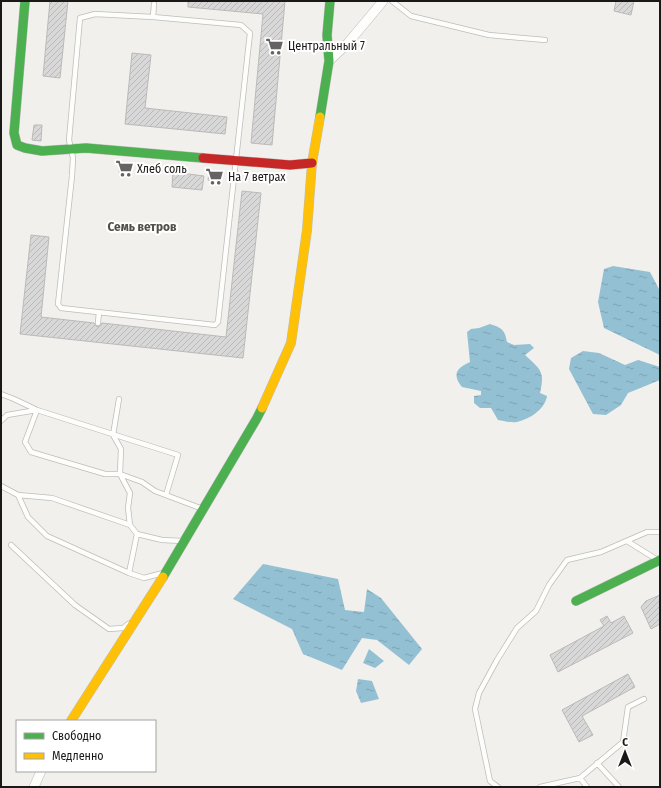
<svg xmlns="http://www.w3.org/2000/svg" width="661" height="788" viewBox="0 0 661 788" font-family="'Fira Sans Condensed',sans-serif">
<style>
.water{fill:url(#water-ripples)}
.building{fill:url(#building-hatch);stroke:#bbbab9}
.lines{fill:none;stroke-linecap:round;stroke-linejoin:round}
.lane-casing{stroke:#bebdba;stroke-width:6}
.street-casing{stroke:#bebdba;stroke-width:10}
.fast-casing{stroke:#bebdba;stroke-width:10}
.slow-casing{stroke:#bebdba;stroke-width:10}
.jam-casing{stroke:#bebdba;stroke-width:10}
.lane{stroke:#fdfdfc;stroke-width:4.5}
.street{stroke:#fdfdfc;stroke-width:9}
.fast{stroke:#4caf50;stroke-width:9}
.slow{stroke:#ffc107;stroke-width:9}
.jam{stroke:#c62828;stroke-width:9}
.labels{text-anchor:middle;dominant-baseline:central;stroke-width:4;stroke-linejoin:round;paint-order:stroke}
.poi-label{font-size:12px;fill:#1b1917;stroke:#fff;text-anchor:start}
.neighbourhood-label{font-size:13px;font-weight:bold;fill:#524f49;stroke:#fff}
</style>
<defs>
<pattern id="water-ripples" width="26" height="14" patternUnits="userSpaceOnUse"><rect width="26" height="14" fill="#94c0d3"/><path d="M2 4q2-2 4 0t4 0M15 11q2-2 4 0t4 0" fill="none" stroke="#7fa4b4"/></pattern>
<pattern id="building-hatch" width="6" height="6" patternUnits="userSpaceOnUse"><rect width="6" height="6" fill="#d9d8d8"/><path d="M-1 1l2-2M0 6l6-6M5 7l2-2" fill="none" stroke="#bab9b9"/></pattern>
</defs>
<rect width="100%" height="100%" fill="#f1f0ec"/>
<path class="water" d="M613 266 650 272 660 291V355L604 328 598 302 604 269Z
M490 324C502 328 505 330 507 342L514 345 530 344 534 348 525 355C541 370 545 371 540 393L547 396C545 409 530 419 517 422 511 423 504 421 498 420L491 408H480L474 403V396L481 395V391L462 387C452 375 456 368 470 362L467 332 471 329 479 328Z
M583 351 599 353 625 365 638 360 660 367V380L628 393 621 405 606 415 593 414 569 369 571 358Z
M263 564 338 579 345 610 364 612 367 589 381 598 422 649 409 665 377 640 362 638 342 670 303 654 292 629 233 599Z
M369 649 384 661 375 668 363 663Z
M358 679 372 681 379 699 361 703 356 691Z"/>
<path class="building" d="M50 1H68L60 78 43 76Z
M188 1H285L272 145 251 143 263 14 188 7Z
M616 1H634L631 15 614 11Z
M132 53 151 55 145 108 227 117 225 134 125 124Z
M34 125H42L41 141 32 140Z
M120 164 129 166 128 173 119 172Z
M173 172 204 176 202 190 172 187Z
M209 172 221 174V182L208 180Z
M242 191 261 193 243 358 20 334 31 235 49 237 41 317 94 323 97 327 100 326 102 323 226 337Z
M660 595V624L651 629 641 607 646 601Z
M607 616 611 623 624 616 633 633 558 672 550 655 604 626 600 620Z
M628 674 635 687 582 716 593 735 579 742 562 710Z"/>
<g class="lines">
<defs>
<path id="lane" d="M392 1 411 16 489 35 545 40
M95 14 153 17 241 25 250 33 218 322 215 325 61 308 58 304 72 176 73 158 69 140 80 18Z
M153 17 154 4
M98 323 99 312
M1 394 14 399 37 410 178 455 166 495
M119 399 113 435 121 449 120 474 130 493 128 508 130 525
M1 421 7 415 37 410 25 442 31 452 105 474H120L142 482 155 491 203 509
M1 486 18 495 52 498 130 525 137 534 162 540 183 541
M18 495 28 517 47 536 129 573 144 578 163 573
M627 541 656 559
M11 545 75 605 109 629 123 628 128 624
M129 573 137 534
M597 763 619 787
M580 778 623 742 628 707 644 699
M498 787 490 781 475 709 479 693 497 660 517 628 536 611 549 585 567 560 601 552 647 532H660
M540 787 580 778 587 787"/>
<path id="street" d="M329 61 348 43 383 1
M34 787 41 771"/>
<path id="fast" d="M25 1 14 133 17 145 25 148 42 151 86 148 203 158
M320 117 329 61 327 35 330 1
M163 577 257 418 262 408
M576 601 660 560"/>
<path id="slow" d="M262 408 291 343 307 230 312 163 320 117
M71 721 163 577"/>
<path id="jam" d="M203 158 290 165 312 163"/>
</defs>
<use href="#lane" class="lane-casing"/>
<use href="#street" class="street-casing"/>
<use href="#fast" class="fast-casing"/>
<use href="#slow" class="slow-casing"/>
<use href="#jam" class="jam-casing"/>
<use href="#lane" class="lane"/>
<use href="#street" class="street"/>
<use href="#fast" class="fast"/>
<use href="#slow" class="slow"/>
<use href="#jam" class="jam"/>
</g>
<defs>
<symbol id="supermarket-bare" viewBox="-9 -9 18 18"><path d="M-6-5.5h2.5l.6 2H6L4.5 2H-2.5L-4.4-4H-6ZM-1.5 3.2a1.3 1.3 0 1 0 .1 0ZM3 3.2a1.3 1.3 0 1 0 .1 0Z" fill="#666462" stroke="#fff" stroke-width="2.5" paint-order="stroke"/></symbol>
</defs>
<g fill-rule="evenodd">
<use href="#supermarket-bare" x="262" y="34" width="25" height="25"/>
<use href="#supermarket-bare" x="112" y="156" width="25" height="25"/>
<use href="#supermarket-bare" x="202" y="164" width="25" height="25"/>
</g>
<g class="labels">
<g class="poi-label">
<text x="288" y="46">Центральный 7</text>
<text x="137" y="169">Хлеб соль</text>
<text x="228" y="177">На 7 ветрах</text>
</g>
<g class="neighbourhood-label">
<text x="142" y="226">Семь ветров</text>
</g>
</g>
<rect width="661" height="788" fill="none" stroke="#1b1917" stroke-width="4"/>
<rect x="16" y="720" width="140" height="52" fill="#ffffff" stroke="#a4a3a2"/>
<rect x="24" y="733" width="20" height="6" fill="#4caf50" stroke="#a4a3a2"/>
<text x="52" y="740" font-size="12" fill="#1b1917">Свободно</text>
<rect x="24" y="753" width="20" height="6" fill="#ffc107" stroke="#a4a3a2"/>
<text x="52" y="760" font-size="12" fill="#1b1917">Медленно</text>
<g transform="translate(625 752)" stroke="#ffffff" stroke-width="3" paint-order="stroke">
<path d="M0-3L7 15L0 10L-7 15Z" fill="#1b1917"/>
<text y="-6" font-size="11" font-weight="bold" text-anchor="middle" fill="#1b1917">С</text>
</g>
</svg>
